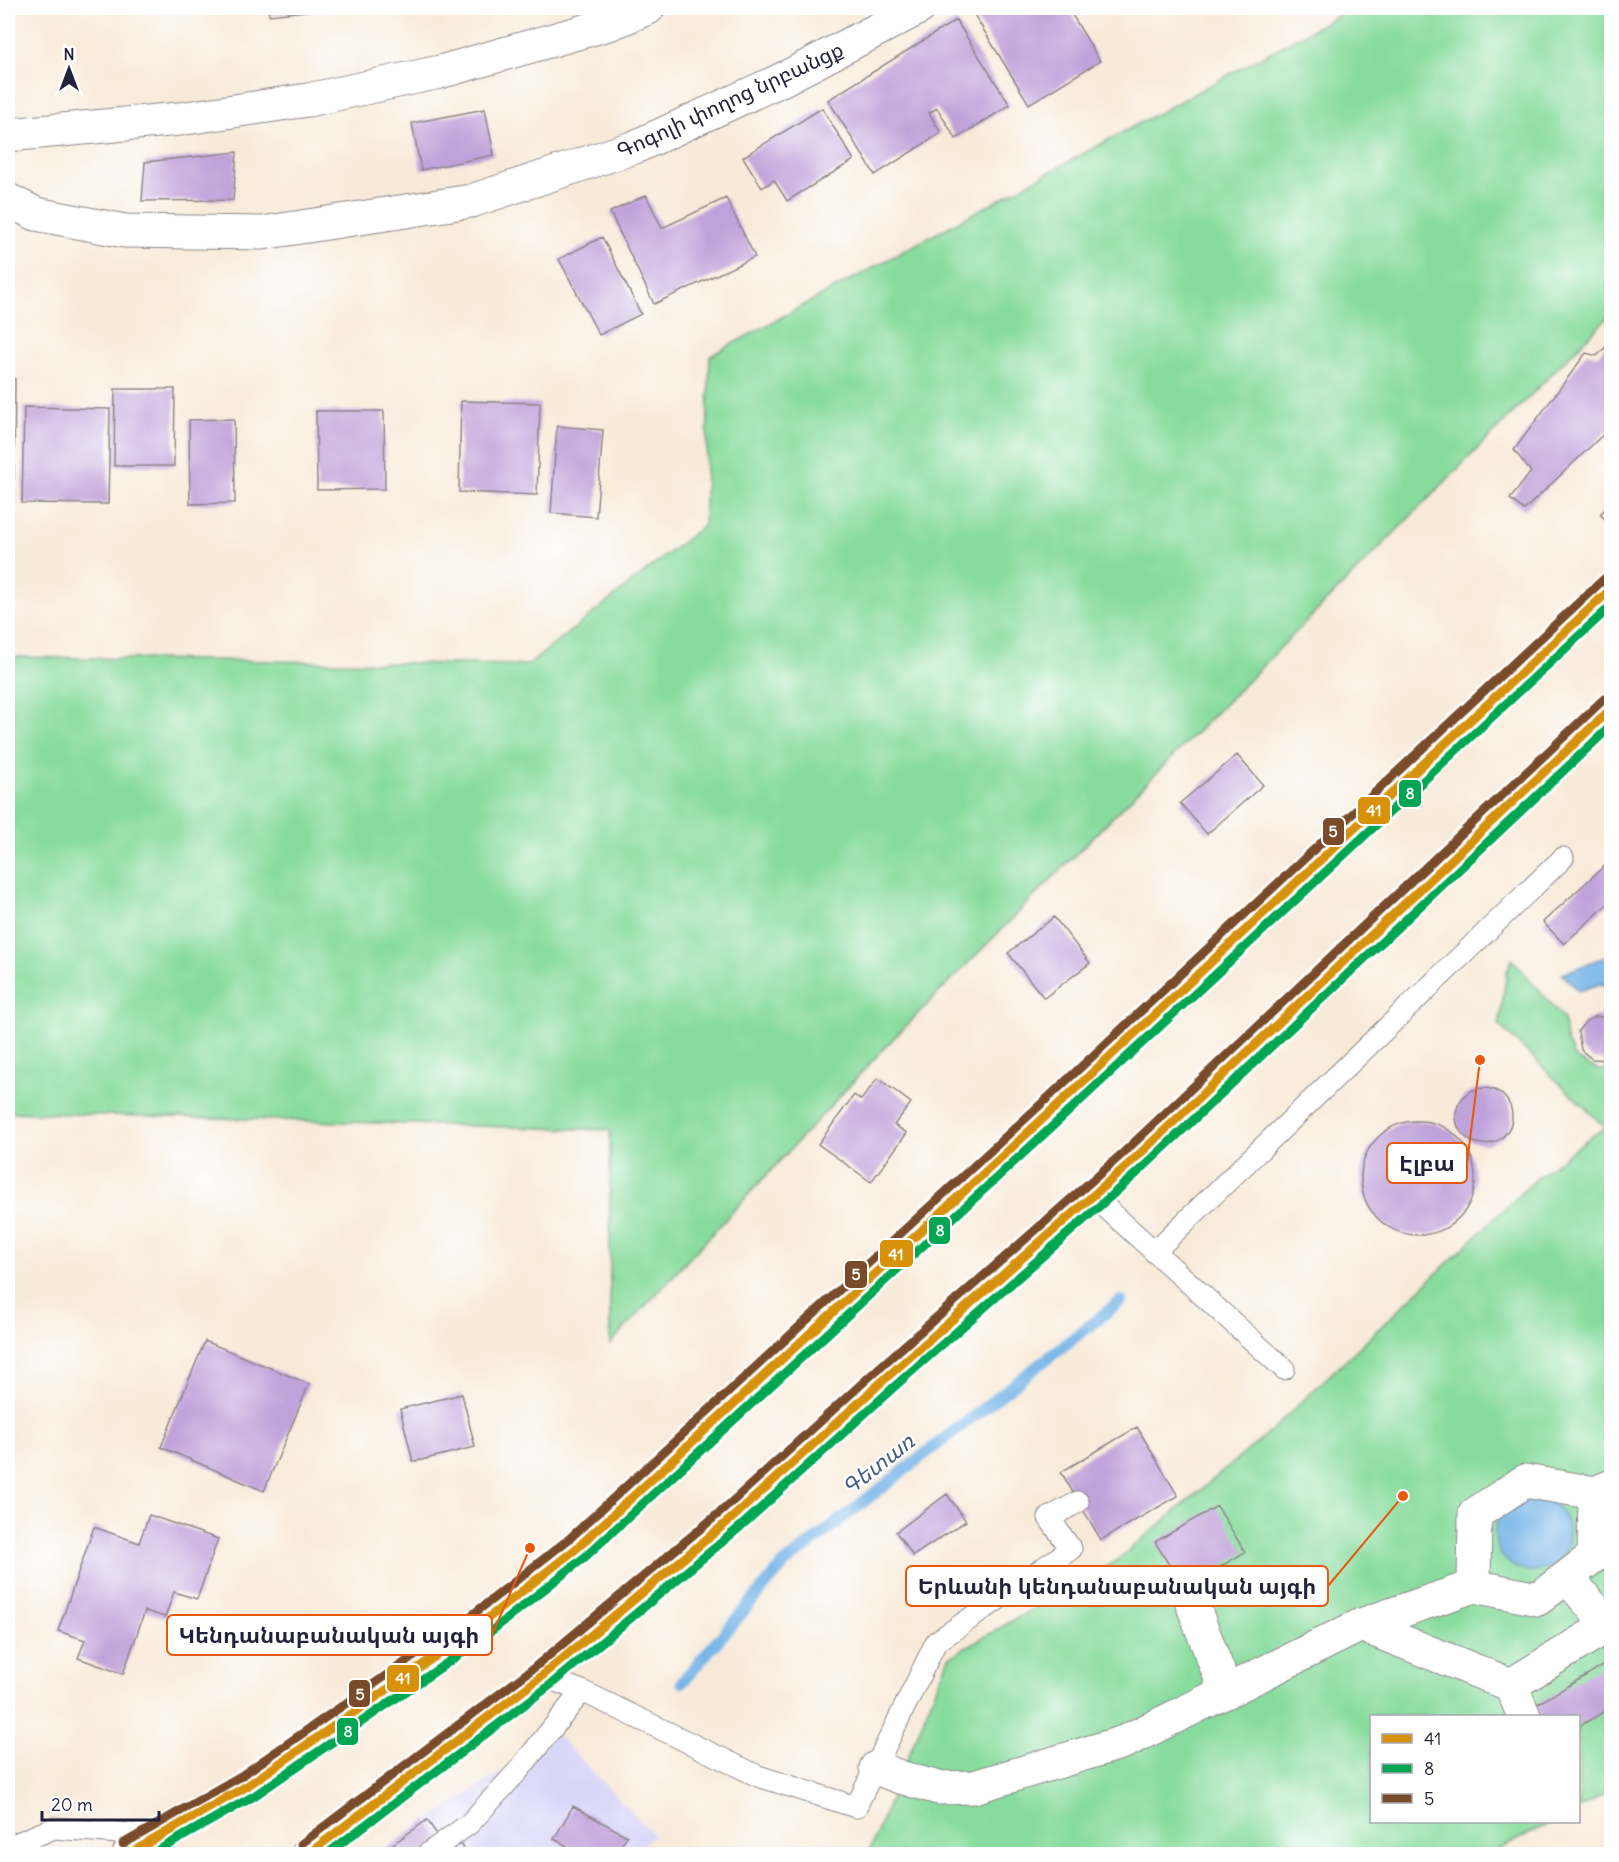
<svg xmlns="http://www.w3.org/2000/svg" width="1619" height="1862" viewBox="0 0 1619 1862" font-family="Delius,'Noto Sans Armenian',sans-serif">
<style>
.built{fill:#d9d7f8}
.green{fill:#87db9d;stroke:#547e6c;stroke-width:1.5}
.water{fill:#72b2e6;stroke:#4a6a90;stroke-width:1.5}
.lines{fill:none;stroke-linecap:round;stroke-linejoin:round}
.stream{stroke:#72b2e6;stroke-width:12}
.building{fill:#c0a2da}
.lane-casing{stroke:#8d868a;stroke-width:23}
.street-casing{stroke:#8d868a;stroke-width:35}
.secondary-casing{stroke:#8d868a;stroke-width:35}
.highway-casing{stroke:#8d868a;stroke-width:35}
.lane{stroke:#fff;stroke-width:21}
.street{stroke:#fff;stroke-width:33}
.secondary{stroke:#fff;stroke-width:33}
.highway{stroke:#fff;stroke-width:33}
.bus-1-casing{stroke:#fff;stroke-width:14}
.bus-2-casing{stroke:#fff;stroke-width:14}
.bus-3-casing{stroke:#fff;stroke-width:14}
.bus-1{stroke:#d79209;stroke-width:9}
.bus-2{stroke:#00a651;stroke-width:9}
.bus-3{stroke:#7a4b2a;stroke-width:9}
.labels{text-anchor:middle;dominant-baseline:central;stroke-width:4.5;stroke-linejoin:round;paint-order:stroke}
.street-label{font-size:21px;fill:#22223b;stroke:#fff}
.water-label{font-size:22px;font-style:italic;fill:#425c7f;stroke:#fff}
.leader{fill:none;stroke:#e8590c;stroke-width:2}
.callout-dot{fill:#e8590c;stroke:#fff;stroke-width:2}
.callout{fill:#fff;stroke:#e8590c;stroke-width:2}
.callout-label{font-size:22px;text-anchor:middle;font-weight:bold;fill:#22223b}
.line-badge{stroke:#fff;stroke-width:2}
.badge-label{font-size:16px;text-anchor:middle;font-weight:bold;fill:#fff}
</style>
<rect width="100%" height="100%" fill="#fff"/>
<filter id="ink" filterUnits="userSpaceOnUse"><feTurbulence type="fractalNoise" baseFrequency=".0167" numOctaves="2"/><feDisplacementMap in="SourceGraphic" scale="12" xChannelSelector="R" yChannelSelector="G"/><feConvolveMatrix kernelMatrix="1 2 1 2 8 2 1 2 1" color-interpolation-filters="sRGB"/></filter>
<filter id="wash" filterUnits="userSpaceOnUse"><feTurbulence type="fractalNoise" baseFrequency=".008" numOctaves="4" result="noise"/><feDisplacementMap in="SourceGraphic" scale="24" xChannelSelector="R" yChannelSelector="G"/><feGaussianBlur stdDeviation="1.35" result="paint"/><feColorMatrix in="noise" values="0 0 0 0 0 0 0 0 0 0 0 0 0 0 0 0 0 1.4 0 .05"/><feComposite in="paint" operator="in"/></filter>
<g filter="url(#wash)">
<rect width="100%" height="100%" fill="#f8ead9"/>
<path class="built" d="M557 1735 654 1835 635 1854H377Z"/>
<path class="green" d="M1352 8H1611V314L887 1045 610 1344V1130L8 1112V657L528 665 704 525 710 356Z
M1512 959 1564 1019 1566 1040 1575 1058 1598 1070H1611V1121L1604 1126 1499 1025 1507 971Z
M1611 1125V1790L1579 1808 1578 1716H1372V1822H1552L1491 1854H868L949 1657 1116 1561 1271 1431 1538 1177 1590 1137Z"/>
<path class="water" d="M1611 954V986L1600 984 1579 991 1562 974Z
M1495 1534a37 37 0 1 1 74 0a37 37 0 1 1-74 0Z"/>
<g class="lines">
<path class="stream" d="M682 1682 784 1564 1121 1301"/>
</g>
<g id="blocks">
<path class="building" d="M268 8H323V9L269 15Z
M970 8H1068L1100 61 1029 104Z
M956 20 1010 105 956 139 937 108 929 113 941 133 875 175 828 100Z
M822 108 854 160 787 201 774 180 762 188 743 157Z
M485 109 494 155 421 170 412 123Z
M237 152 233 200 142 201 145 162Z
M646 195 662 228 726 198 755 257 654 304 610 212Z
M602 237 641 314 599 335 559 259Z
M1612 340V426L1524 510 1510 499 1531 472 1514 450 1586 353 1597 356Z
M8 379H15L14 478H8Z
M115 389H175L174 466H114Z
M461 401 540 403 537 495 459 492Z
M24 407 110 409 108 504 22 503Z
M316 411H384L385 489 317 490Z
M234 419 235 503 190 504 189 420Z
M557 426 603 430 596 517 551 513Z
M1612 503V527L1600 514Z
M1237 755 1263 785 1207 834 1180 803Z
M1612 859V900L1564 944 1543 922Z
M1054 917 1090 963 1044 998 1008 953Z
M1597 1016 1612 1020V1059L1609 1060 1592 1059 1581 1050 1578 1031 1586 1021Z
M878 1078 911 1103 894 1125 907 1133 871 1182 818 1144 854 1095 861 1100Z
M1456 1116a28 28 0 1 1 56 0a28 28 0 1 1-56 0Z
M1361 1178a57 57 0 1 1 114 0a57 57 0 1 1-114 0Z
M205 1341 309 1384 264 1491 161 1447Z
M462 1394 475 1447 413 1462 400 1409Z
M1137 1427 1178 1496 1101 1540 1061 1472Z
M947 1494 966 1521 913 1556 896 1532Z
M1217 1506 1245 1552 1200 1579 1195 1571 1179 1581 1155 1542Z
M149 1515 218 1539 197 1599 174 1592 165 1617 145 1611 123 1674 78 1658 85 1640 58 1631 94 1527 139 1543Z
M1612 1660V1707L1578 1727V1716H1537L1532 1707Z
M573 1806 627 1836 616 1854H581L554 1839Z
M427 1820 443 1843 426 1854H379Z
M460 1844 468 1854H445Z"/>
</g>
</g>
<g filter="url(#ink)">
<use href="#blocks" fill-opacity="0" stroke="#8d868a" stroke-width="1.5"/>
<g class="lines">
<defs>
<path id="lane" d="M1093 1196 1284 1369
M1154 1252 1563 858
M542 1676 582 1691 758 1776 856 1807 936 1642 1071 1549 1049 1518 1078 1502
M8 1847 54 1828 158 1836
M427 1854 469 1824 518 1771 582 1691"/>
<path id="street" d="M8 200 36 214 125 231 262 233 471 201 635 147 785 78 919 8
M1567 1577 1608 1625 1612 1633
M1474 1586 1475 1514 1525 1481 1595 1493
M1192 1603 1226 1692
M1361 1625 1474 1586 1538 1599 1594 1556 1595 1493 1612 1486
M1511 1685 1524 1716
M876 1768 900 1777 938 1788 974 1787 1124 1742 1361 1625 1511 1685 1612 1623"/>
<path id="secondary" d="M8 135 179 119 308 100 440 72 609 24 648 8"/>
<path id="highway" d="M129 1854 247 1786 469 1633 577 1548 1060 1103 1612 588
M308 1854 542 1676 732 1518 887 1377 1130 1163 1612 708"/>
</defs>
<use href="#lane" class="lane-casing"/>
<use href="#street" class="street-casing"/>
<use href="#secondary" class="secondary-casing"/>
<use href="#highway" class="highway-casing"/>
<use href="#lane" class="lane"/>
<use href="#street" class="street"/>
<use href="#secondary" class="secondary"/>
<use href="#highway" class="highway"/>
<defs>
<path id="bus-1" d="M129 1854 247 1786 469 1633 577 1548 1060 1103 1612 588
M308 1854 542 1676 732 1518 887 1377 1130 1163 1612 708"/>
<path id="bus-2" d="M152 1854 254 1796 476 1643 585 1557 1068 1112 1612 605
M327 1854 549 1686 740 1527 895 1386 1138 1172 1612 725"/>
<path id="bus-3" d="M123 1844 241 1776 462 1623 569 1539 1052 1094 1604 579
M301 1844 535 1667 724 1509 879 1368 1122 1154 1604 699"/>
</defs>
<use href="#bus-1" class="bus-1-casing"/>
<use href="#bus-2" class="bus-2-casing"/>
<use href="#bus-3" class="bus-3-casing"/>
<use href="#bus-1" class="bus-1"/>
<use href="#bus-2" class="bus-2"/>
<use href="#bus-3" class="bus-3"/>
</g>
</g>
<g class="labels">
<g class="street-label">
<text transform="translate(730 100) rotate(-25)">Գոգոլի փողոց նրբանցք</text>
</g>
<g class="water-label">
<text transform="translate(878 1464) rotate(-38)">Գետառ</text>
</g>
</g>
<path class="leader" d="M1480 1060L1467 1163M1403 1496L1328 1586M530 1548L492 1635"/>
<g class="callout-dot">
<circle cx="1480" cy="1060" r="6"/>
<circle cx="1403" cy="1496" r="6"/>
<circle cx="530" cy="1548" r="6"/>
</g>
<g class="callout">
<rect x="1387" y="1143" width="80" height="40" rx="6"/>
<rect x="906" y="1566" width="422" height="40" rx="6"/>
<rect x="167" y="1615" width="325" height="40" rx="6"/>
</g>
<g class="callout-label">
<text x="1427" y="1171">Էլբա</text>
<text x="1117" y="1594">Երևանի կենդանաբանական այգի</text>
<text x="329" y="1643">Կենդանաբանական այգի</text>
</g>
<g class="line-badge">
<rect x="1398" y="779" width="24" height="29" rx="6" fill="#00a651"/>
<rect x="1357" y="796" width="34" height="29" rx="6" fill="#d79209"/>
<rect x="1322" y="817" width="23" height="29" rx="6" fill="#7a4b2a"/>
<rect x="928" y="1216" width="23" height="29" rx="6" fill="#00a651"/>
<rect x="879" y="1239" width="35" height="29" rx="6" fill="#d79209"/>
<rect x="844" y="1260" width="24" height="29" rx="6" fill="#7a4b2a"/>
<rect x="386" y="1664" width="34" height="29" rx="6" fill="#d79209"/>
<rect x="348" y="1679" width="23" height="29" rx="6" fill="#7a4b2a"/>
<rect x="336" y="1717" width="23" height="29" rx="6" fill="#00a651"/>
</g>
<g class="badge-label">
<text x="1410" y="799">8</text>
<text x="1374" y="816">41</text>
<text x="1333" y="837">5</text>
<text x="940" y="1236">8</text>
<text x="896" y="1260">41</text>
<text x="856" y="1280">5</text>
<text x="403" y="1684">41</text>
<text x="360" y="1700">5</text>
<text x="348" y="1737">8</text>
</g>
<rect width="1619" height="1862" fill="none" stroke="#fff" stroke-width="30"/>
<rect x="1370" y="1715" width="210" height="108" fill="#ffffff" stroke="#a7a7b1" stroke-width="1.5"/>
<rect x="1382" y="1734" width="30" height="9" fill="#d79209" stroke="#a7a7b1" stroke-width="1.5"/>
<text x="1424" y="1745" font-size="18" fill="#22223b">41</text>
<rect x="1382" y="1764" width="30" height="9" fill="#00a651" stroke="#a7a7b1" stroke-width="1.5"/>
<text x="1424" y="1775" font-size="18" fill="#22223b">8</text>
<rect x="1382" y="1794" width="30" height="9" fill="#7a4b2a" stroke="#a7a7b1" stroke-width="1.5"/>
<text x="1424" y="1805" font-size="18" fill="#22223b">5</text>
<g transform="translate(69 69)" stroke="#ffffff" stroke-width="4.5" paint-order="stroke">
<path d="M0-4.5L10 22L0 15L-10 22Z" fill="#22223b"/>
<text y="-9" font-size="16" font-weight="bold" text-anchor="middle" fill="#22223b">N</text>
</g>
<path d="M42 1811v9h117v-9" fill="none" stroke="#22223b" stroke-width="3"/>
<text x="51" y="1811" font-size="18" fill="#22223b" stroke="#ffffff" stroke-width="4.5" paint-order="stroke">20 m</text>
</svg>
